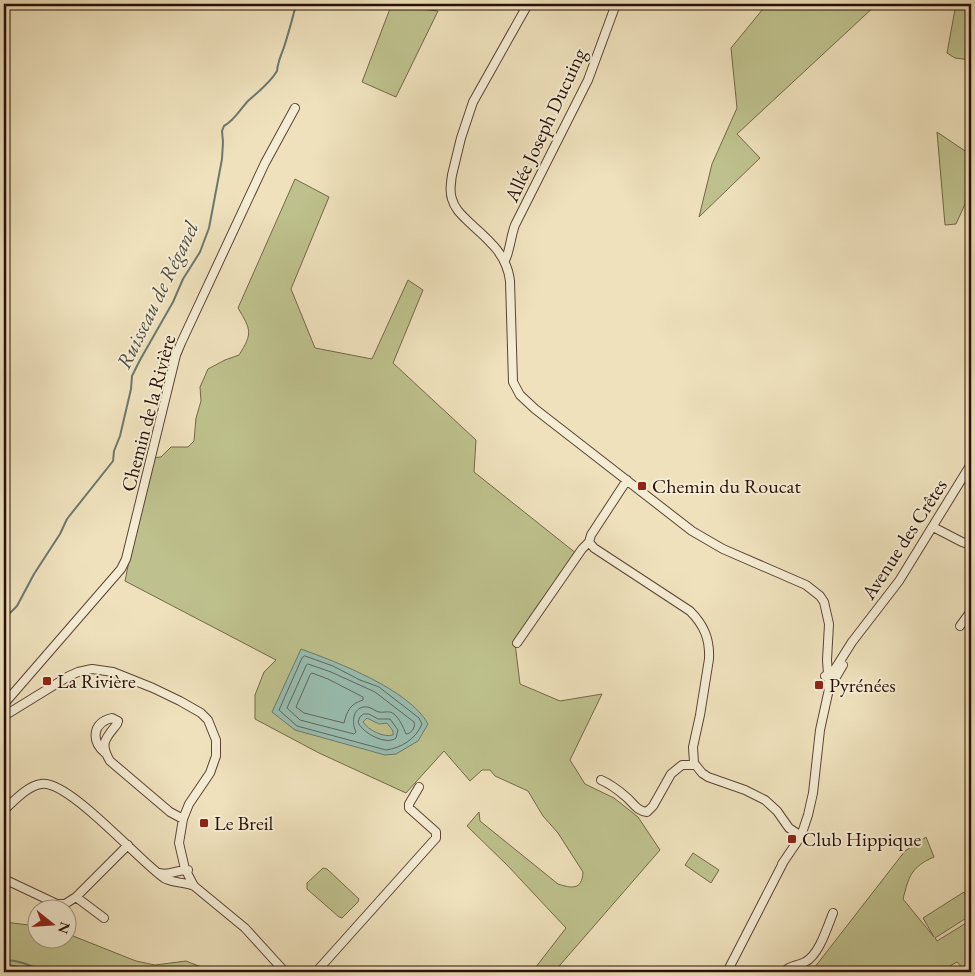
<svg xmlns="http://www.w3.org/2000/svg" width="975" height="976" viewBox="0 0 975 976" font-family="'EB Garamond',serif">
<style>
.green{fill:#bec18d;stroke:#73684a}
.water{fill:#99beb1;stroke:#6c786d;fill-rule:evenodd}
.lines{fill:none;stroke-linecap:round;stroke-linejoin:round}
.shore{stroke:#60665c;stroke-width:1}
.stream{stroke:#6c786d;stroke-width:2}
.minor-casing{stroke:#5a4434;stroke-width:10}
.minor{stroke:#f4ecd3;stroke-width:8}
.poi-dot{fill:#8f2418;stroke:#f4ecd3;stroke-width:2}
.labels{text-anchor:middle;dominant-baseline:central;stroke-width:4;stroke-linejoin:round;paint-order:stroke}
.street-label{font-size:20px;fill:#280f07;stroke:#f4ecd3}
.poi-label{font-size:20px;fill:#280f07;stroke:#f4ecd3;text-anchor:start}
.water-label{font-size:21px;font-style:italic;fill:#504c42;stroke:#f4ecd3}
</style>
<rect width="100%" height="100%" fill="#eee1bc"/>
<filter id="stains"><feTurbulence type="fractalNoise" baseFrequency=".004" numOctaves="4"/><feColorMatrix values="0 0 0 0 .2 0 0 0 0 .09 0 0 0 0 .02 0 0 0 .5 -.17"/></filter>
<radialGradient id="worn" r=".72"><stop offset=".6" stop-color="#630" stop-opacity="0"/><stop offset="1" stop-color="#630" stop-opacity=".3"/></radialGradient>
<path class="green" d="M767 4H877L737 134 760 158 699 217 712 164 737 108 731 48Z
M956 4H971V60L955 58 947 53Z
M391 6 438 11 396 97 362 82Z
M937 132 971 155V191L956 224 945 225Z
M295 179 329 197 291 289 315 348 372 359 408 280 423 290 393 363 476 440 474 472 577 554 515 643 520 684 560 701 602 694 570 760 585 784 614 798 638 817 660 850 554 972H532L566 928 508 866 467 826 479 812 480 821 558 884C571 888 582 891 583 872L558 833 543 816 528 791 495 776 490 770H482L470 781 444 751 406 793 319 753 255 719V695L264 672 276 660 125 581 150 458 161 457 171 447H188L194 441 196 418 201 401 200 387 208 369 225 360 239 355C253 333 251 330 238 308Z
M926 837 934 857C911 867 909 876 903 899L934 937 923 918 964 892 971 904V915L935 938 937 941 971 920V972H966L957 962 939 972H811L905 851Z
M693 853 719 870 711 883 685 865Z
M323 868 327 869 359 899 358 902 342 918 339 917 307 889V883Z
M4 922 37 926 38 938H68V934L136 961 155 965 186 961 214 972H35L12 965H4Z"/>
<path class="water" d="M301 649C337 662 410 690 428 724L418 741 396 754 385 755 295 730 272 712ZM367 718 379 724 387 723 393 731V735C384 738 368 730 363 722Z"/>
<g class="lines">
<path class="shore" d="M305 656 333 666 360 680 379 687 419 718 422 724C416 739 401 748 386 750L297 726 279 710 302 658Z
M308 664 331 672 375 692 414 722C416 727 411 734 406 734 403 727 400 719 394 714 389 710 385 713 379 712 375 711 372 708 368 707 353 705 351 722 356 732L354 734 300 720 287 708 306 666Z
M312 673 328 679 363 697V700C350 704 347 711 344 723L304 713 296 707 310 675Z
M364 714H369L378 719H390L398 730 396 738C387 746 362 733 358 722L360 717Z"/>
<path class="stream" d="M4 619 17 606 34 574 60 534 67 519 113 461 114 451 120 436 131 389 132 376 140 360 173 302 183 279 200 252 209 228 222 159 223 142 222 131 224 126C235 120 240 109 249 100 259 91 270 83 277 71 278 60 282 54 285 44 289 31 293 17 296 4
M4 960C18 960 31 965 43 972"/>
<defs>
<path id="minor" d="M528 4 473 102 461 138 452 175C451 183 449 191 452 199 455 210 463 216 471 224 489 240 507 255 510 281L513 382 520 395 535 409 692 531 723 549 806 585 820 596 824 602 829 624 827 660 829 689 820 730 813 793 808 815 801 836 782 864
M505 260C509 255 511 235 515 225L588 80 616 4
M933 527 962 542 971 545
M589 542 594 548 690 611C704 625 710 639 709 659L700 715 693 747 694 763 702 773 708 777 745 790 765 800 777 811 789 828 801 836
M960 626 971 611
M517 643 582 549 589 542 591 535 627 480
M825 676 835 669 852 642 899 581 971 464
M829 689 843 665
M4 704 121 569 126 559 176 355 181 343 265 163 295 108
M4 716 69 676 78 672 92 669 113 672 153 688 180 701 201 713 208 720 216 740V756L210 773 189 804 183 819 179 843 185 869 194 886 245 928 285 972
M105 753C91 741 92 723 112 718L118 721 117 724C106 738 99 743 110 761L170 812 183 819
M601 780C610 784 617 789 625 796 633 802 636 811 647 812L653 806 671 774 682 765H695
M4 810C14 801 27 786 41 784 68 779 139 861 164 878 172 883 185 882 194 886
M160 873C170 876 178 869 188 870
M4 879 57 904H65L76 897 128 845
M76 897 104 918
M316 972 436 838V832L409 808V804L419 787
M727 972 784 861
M784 972C789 965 798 966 805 962 819 955 827 928 833 913"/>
</defs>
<use href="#minor" class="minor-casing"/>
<use href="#minor" class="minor"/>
</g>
<g class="poi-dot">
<rect x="637" y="481" width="10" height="10" rx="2.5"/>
<rect x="42" y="676" width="10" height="10" rx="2.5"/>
<rect x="814" y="680" width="10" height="10" rx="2.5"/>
<rect x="199" y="818" width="10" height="10" rx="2.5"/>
<rect x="787" y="834" width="10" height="10" rx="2.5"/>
</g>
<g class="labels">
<g class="street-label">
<text transform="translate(545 125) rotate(-65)">Allée Joseph Ducuing</text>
<text transform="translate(148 413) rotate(-75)">Chemin de la Rivière</text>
<text transform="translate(904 539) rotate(-57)">Avenue des Crêtes</text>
</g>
<g class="poi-label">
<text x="652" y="486">Chemin du Roucat</text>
<text x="57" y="681">La Rivière</text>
<text x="829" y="685">Pyrénées</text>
<text x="214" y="823">Le Breil</text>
<text x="802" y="839">Club Hippique</text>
</g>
<g class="water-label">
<text transform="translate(157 295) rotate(-64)">Ruisseau de Réganel</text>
</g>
</g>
<rect width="975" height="976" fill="none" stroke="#eee1bc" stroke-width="20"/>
<rect x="5" y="5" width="965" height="966" fill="none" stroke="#280f07" stroke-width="2.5"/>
<rect x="10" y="10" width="955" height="956" fill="none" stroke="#280f07"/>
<g transform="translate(52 924) rotate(107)"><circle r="24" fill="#f4ecd3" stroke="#a29481"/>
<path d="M0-4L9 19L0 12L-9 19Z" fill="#8f2418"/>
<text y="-8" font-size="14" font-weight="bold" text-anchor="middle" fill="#280f07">N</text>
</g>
<rect width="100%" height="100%" filter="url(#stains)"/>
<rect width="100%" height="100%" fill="url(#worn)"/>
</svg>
